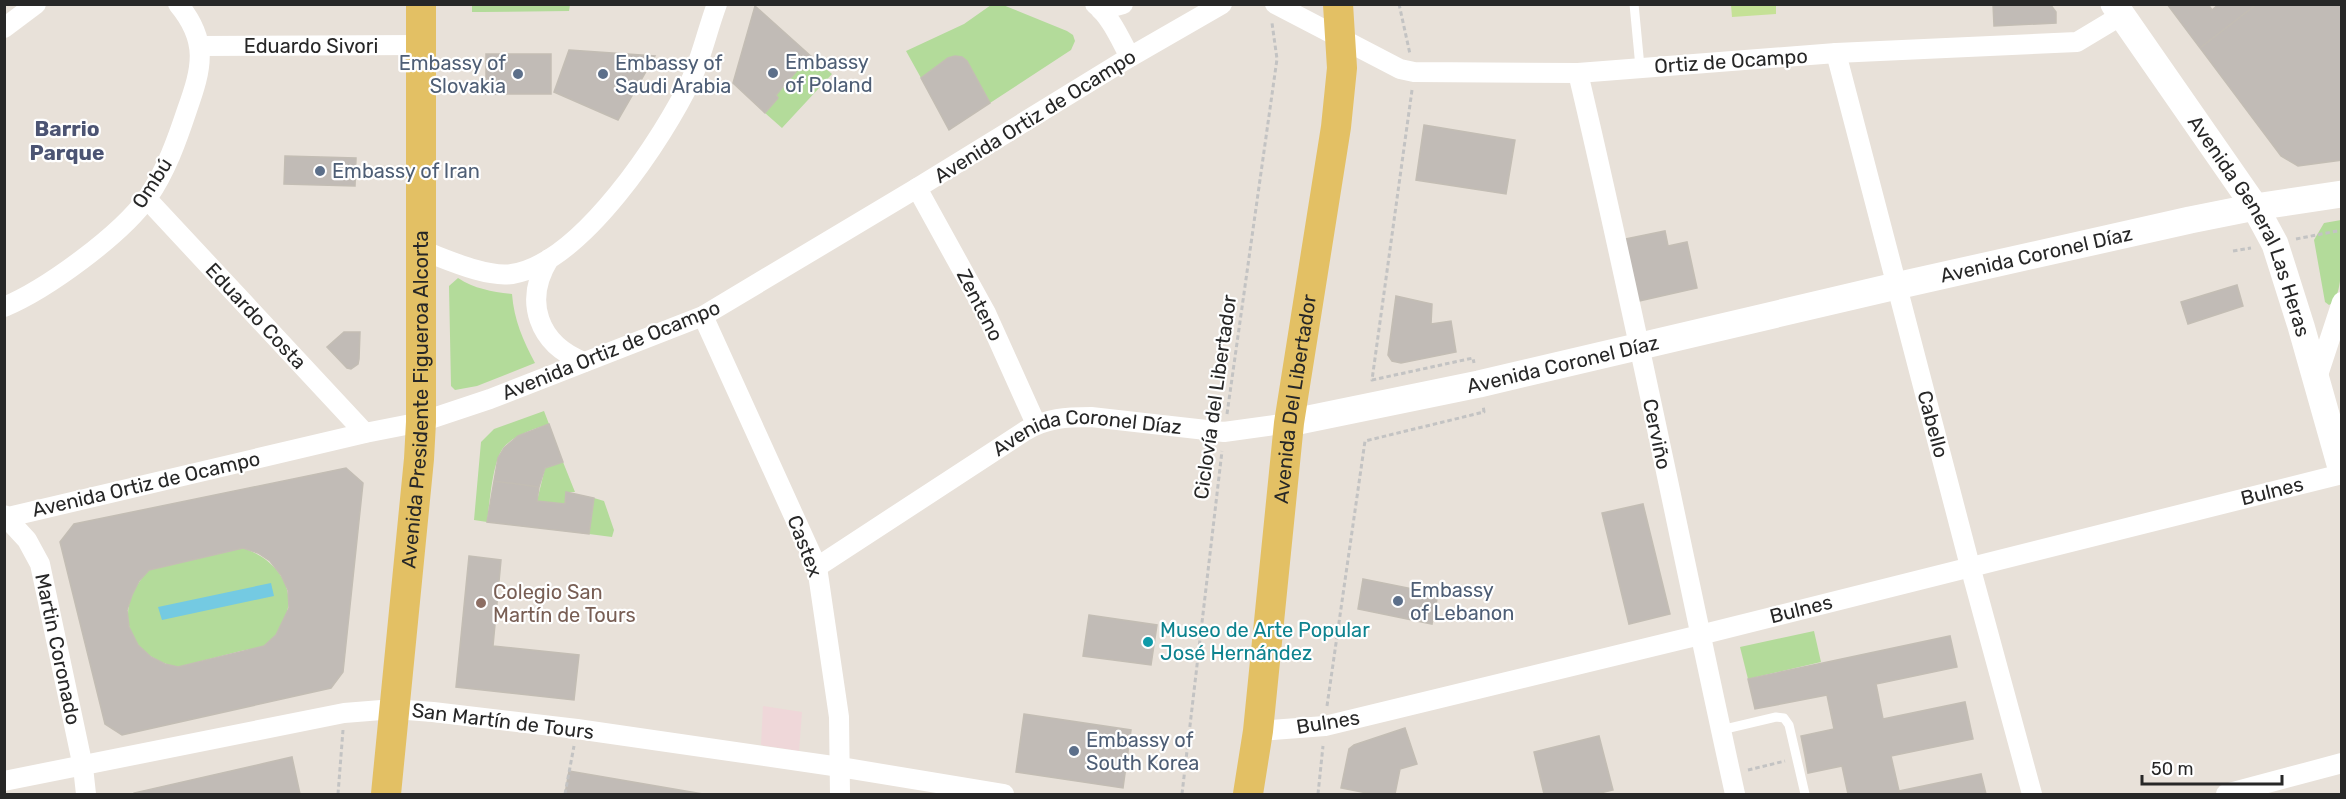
<svg xmlns="http://www.w3.org/2000/svg" width="2346" height="799" viewBox="0 0 2346 799" font-family="Rubik,sans-serif">
<style>
.medical{fill:#efd7d9}
.green{fill:#b3db9a}
.pitch{fill:#c5e196}
.water{fill:#74cae2}
.building{fill:#c1bbb6;stroke:#c3bdb4;stroke-width:1.5;fill-rule:evenodd}
.lines{fill:none;stroke-linecap:round;stroke-linejoin:round}
.path{stroke:#c3c3c3;stroke-width:3;stroke-dasharray:4.5 3;stroke-linecap:butt}
.service{stroke:#fff;stroke-width:9}
.minor{stroke:#fff;stroke-width:20}
.secondary{stroke:#fff;stroke-width:27}
.primary{stroke:#e3c064;stroke-width:30}
.service-dot{fill:#5c6f8a;stroke:#fff;stroke-width:2}
.education-dot{fill:#8d6e63;stroke:#fff;stroke-width:2}
.culture-dot{fill:#0f9aa8;stroke:#fff;stroke-width:2}
.labels{text-anchor:middle;dominant-baseline:central;stroke-width:4.5;stroke-linejoin:round;paint-order:stroke}
.street-label{font-size:20px;fill:#272727;stroke:#fff}
.service-label{font-size:20px;fill:#4e5e75;stroke:#fff;text-anchor:start}
.education-label{font-size:20px;fill:#785e54;stroke:#fff;text-anchor:start}
.culture-label{font-size:20px;fill:#0d838f;stroke:#fff;text-anchor:start}
.neighbourhood-label{font-size:21px;font-weight:bold;fill:#4c5473;stroke:#fff}
</style>
<rect width="100%" height="100%" fill="#e8e1d9"/>
<path class="medical" d="M763 706 802 712 799 751 761 745Z"/>
<path class="green" d="M472 5V4L570 5 569 11 482 12H472Z
M991 5H1003L1067 31 1073 35 1075 41 1071 50 990 103 967 61 955 56 948 58 921 78 906 51 964 24Z
M813 58 832 74 782 128 765 113 778 98 776 95 800 67 803 69Z
M2341 220C2341 237 2346 298 2329 305L2325 302 2314 240 2324 223Z
M458 278C475 289 493 292 512 294 514 320 523 340 535 363L477 386 455 390 451 386 449 286Z
M544 411 549 424C534 429 514 435 503 448 492 464 490 502 487 522L474 520 481 442 494 429Z
M563 462 575 492H566L565 504 537 501 545 468Z
M594 498 604 501 614 530 612 537 589 534Z
M243 548C276 559 301 590 282 625 278 633 272 641 264 646 257 649 248 649 241 651 220 656 199 662 178 667 125 656 112 608 149 570Z
M1814 631 1821 662 1748 679 1740 647Z"/>
<path class="pitch" d="M1731 5H1776V14L1732 17Z"/>
<path class="water" d="M271 583 274 596 162 620 158 607Z"/>
<path class="building" d="M1993 4H2050L2056 12V23L1994 26Z
M2167 4H2208L2212 10 2219 4H2257L2200 48Z
M2257 4H2342V160L2298 166 2281 156 2200 48Z
M755 6 813 58 803 70 800 67 776 95 778 98 765 113 733 83Z
M569 50 655 56 618 120 554 92Z
M486 54H551V94H486Z
M955 56 962 57 967 61 990 103 949 130 921 78 948 58Z
M1424 125 1515 140 1506 194 1416 180Z
M285 156 356 158 355 186 284 184Z
M1665 231 1668 246 1687 242 1697 288 1639 301 1625 239Z
M2237 285 2243 306 2188 324 2181 302Z
M1396 296 1432 304 1431 324 1451 321 1456 352 1401 363 1392 361 1388 355Z
M344 332H360L359 359 358 364 351 369 347 368 327 347Z
M549 424 563 462 545 468 539 487 494 481 498 458 504 448 518 436Z
M346 468 363 483 343 672 331 688 122 735 105 724 60 542 74 524ZM243 548 258 553 270 561 281 575 288 590 289 608 276 635 264 646 178 667 165 664 151 657 138 645 129 627 127 610 132 595 139 581 149 570Z
M494 481 539 487 537 501 565 504 566 492 594 498 589 534 487 522Z
M1643 504 1670 614 1629 624 1602 513Z
M469 556 501 560 493 646 579 655 574 700 456 687Z
M1363 579 1438 594 1432 624 1358 609Z
M1089 615 1157 625 1151 665 1083 656Z
M1950 636 1957 667 1876 684 1883 719 1965 702 1973 739 1891 756 1899 791 1981 774 1986 794H1848L1842 766 1808 773 1805 756 1801 736 1834 729 1827 695 1755 709 1748 679Z
M1024 714 1131 730 1123 788 1016 772Z
M1405 728 1417 764 1400 769 1395 794H1372L1341 788 1349 749 1354 745Z
M1599 736 1613 790 1596 794H1544L1534 752Z
M292 757 300 794H134V793Z
M569 771 703 794H565Z"/>
<g class="lines">
<path class="path" d="M1399 4 1410 54
M1412 90 1372 380 1473 358 1474 363
M2296 239 2342 230
M2233 251 2251 248
M1227 414 1277 59 1272 23
M1327 706 1365 441 1484 412 1483 405
M1748 770 1785 761
M338 794 343 730
M565 794 574 746
M1182 794 1222 451
M1318 794 1323 746"/>
<path class="service" d="M1634 4 1640 67
M1721 730 1776 717 1784 718 1789 725 1805 794"/>
<g class="minor">
<path d="M1095 4C1111 17 1120 39 1130 57"/>
<path d="M1275 4 1400 69 1414 72 1578 73 1836 53 2077 42 2122 15"/>
<path d="M1101 10 1123 4"/>
<path d="M4 28 36 4"/>
<path d="M201 46 421 45"/>
<path d="M1836 53 1970 566 2032 794"/>
<path d="M1578 73C1635 313 1682 554 1735 794"/>
<path d="M917 188 986 313 1036 424"/>
<path d="M147 199 365 433"/>
<path d="M421 250C446 259 486 278 512 274 582 263 664 137 692 78 702 55 708 28 717 4"/>
<path d="M549 259C523 301 538 344 584 362"/>
<path d="M4 307C47 289 121 235 148 197 166 171 177 140 187 110 202 68 209 41 178 4"/>
<path d="M703 316 817 567 839 717 840 794"/>
<path d="M2316 381 2342 302"/>
<path d="M4 515 27 540 40 564 83 767 86 794"/>
<path d="M4 518 365 433 421 422 490 399 703 316 917 188 1130 57 1222 4"/>
<path id="s1" d="M817 567 1025 431C1046 418 1067 417 1091 417L1224 432 1289 423"/>
<path d="M1258 731 1325 726 1700 635 2342 474"/>
<path d="M4 781 344 713 394 709 433 712 577 729 840 767 1004 794"/>
<path d="M2226 794 2342 763"/>
</g>
<g class="secondary">
<path id="s2" d="M2114 4 2255 207 2275 244 2301 326 2342 471"/>
<path id="s3" d="M1289 423 1479 384 1896 286 2190 220 2255 207 2342 194"/>
</g>
<g class="primary">
<path id="s4" d="M386 794 419 459 421 422V4"/>
<path id="s5" d="M1248 794 1258 731 1289 423 1336 127 1342 68 1338 4"/>
</g>
</g>
<g class="service-dot">
<circle cx="773" cy="73" r="6"/>
<circle cx="518" cy="74" r="6"/>
<circle cx="603" cy="74" r="6"/>
<circle cx="320" cy="171" r="6"/>
<circle cx="1398" cy="601" r="6"/>
<circle cx="1074" cy="751" r="6"/>
</g>
<circle class="education-dot" cx="481" cy="603" r="6"/>
<circle class="culture-dot" cx="1148" cy="642" r="6"/>
<g class="labels">
<g class="street-label">
<text x="311" y="46">Eduardo Sivori</text>
<text transform="translate(1731 61) rotate(-4)">Ortiz de Ocampo</text>
<text transform="translate(1035 116) rotate(-32)">Avenida Ortiz de Ocampo</text>
<text transform="translate(152 183) rotate(-57)">Ombú</text>
<text stroke="none"><textPath href="#s2" startOffset="262">Avenida General Las Heras</textPath></text>
<text stroke="none"><textPath href="#s3" startOffset="766">Avenida Coronel Díaz</textPath></text>
<text transform="translate(980 305) rotate(63)">Zenteno</text>
<text transform="translate(256 316) rotate(47)">Eduardo Costa</text>
<text transform="translate(611 350) rotate(-22)">Avenida Ortiz de Ocampo</text>
<text stroke="none"><textPath href="#s3" startOffset="280">Avenida Coronel Díaz</textPath></text>
<text transform="translate(1215 397) rotate(-82)">Ciclovía del Libertador</text>
<text stroke="none"><textPath href="#s5" startOffset="398">Avenida Del Libertador</textPath></text>
<text stroke="none"><textPath href="#s4" startOffset="396">Avenida Presidente Figueroa Alcorta</textPath></text>
<text transform="translate(1933 424) rotate(75)">Cabello</text>
<text transform="translate(1657 434) rotate(78)">Cerviño</text>
<text stroke="none"><textPath href="#s1" startOffset="310">Avenida Coronel Díaz</textPath></text>
<text transform="translate(146 484) rotate(-13)">Avenida Ortiz de Ocampo</text>
<text transform="translate(2272 491) rotate(-14)">Bulnes</text>
<text transform="translate(805 546) rotate(69)">Castex</text>
<text transform="translate(1801 609) rotate(-14)">Bulnes</text>
<text transform="translate(58 649) rotate(78)">Martin Coronado</text>
<text transform="translate(503 721) rotate(7)">San Martín de Tours</text>
<text transform="translate(1328 722) rotate(-9)">Bulnes</text>
</g>
<g class="service-label">
<text x="785" y="62">Embassy<tspan x="785" dy="23">of Poland</tspan></text>
<text x="506" y="63" text-anchor="end">Embassy of<tspan x="506" dy="23">Slovakia</tspan></text>
<text x="615" y="63">Embassy of<tspan x="615" dy="23">Saudi Arabia</tspan></text>
<text x="332" y="171">Embassy of Iran</text>
<text x="1410" y="590">Embassy<tspan x="1410" dy="23">of Lebanon</tspan></text>
<text x="1086" y="740">Embassy of<tspan x="1086" dy="23">South Korea</tspan></text>
</g>
<g class="education-label">
<text x="493" y="592">Colegio San<tspan x="493" dy="23">Martín de Tours</tspan></text>
</g>
<g class="culture-label">
<text x="1160" y="630">Museo de Arte Popular<tspan x="1160" dy="23">José Hernández</tspan></text>
</g>
<g class="neighbourhood-label">
<text x="67" y="128">Barrio<tspan x="67" dy="24">Parque</tspan></text>
</g>
</g>
<rect width="2346" height="799" fill="none" stroke="#272727" stroke-width="12"/>
<path d="M2142 775v9h140v-9" fill="none" stroke="#272727" stroke-width="3"/>
<text x="2151" y="775" font-size="18" fill="#272727" stroke="#ffffff" stroke-width="4.5" paint-order="stroke">50 m</text>
</svg>
